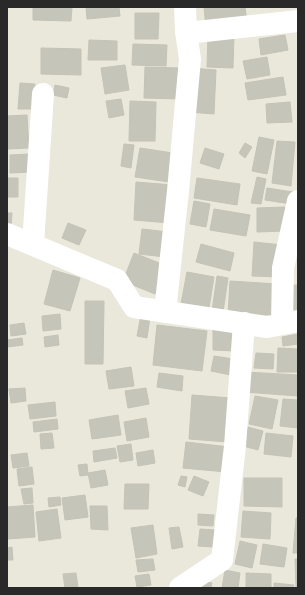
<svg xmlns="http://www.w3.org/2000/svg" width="305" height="595" viewBox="0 0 305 595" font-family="'Golos Text',sans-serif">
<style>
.building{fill:#c6c5ba;stroke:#c5c3b5}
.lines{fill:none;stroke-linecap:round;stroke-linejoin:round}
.minor{stroke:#fff;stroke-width:22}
</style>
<rect width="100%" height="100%" fill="#eae7db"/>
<path class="building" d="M33 7H72L71 21 33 20Z
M86 7H119L120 16 87 19Z
M204 7H245L247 23 206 28Z
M135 13H159L158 39H135Z
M208 35 234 36 233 68 207 67Z
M285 35 288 50 261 55 259 39Z
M89 40 117 41V60H88Z
M133 44 167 45 166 66 132 65Z
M41 48 81 49V75L41 74Z
M267 57 270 75 247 79 243 61Z
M125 65 129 90 105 94 101 68Z
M145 67 180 68V99L144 98Z
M191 68 216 70 214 114 189 112Z
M283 77 286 95 248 100 245 83Z
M20 83 35 84 34 109H18Z
M55 85 69 88 67 98 53 95Z
M121 99 124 115 109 118 106 101Z
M130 101 156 102 155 141H129Z
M290 102 292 122 267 123 266 104Z
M27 115 29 148 7 149V116Z
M259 137 274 140 267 174 252 171Z
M277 141 295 142 291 186 272 183Z
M245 143 252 147 245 158 239 153Z
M124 144 134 145 131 168 121 166Z
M140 148 173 153 169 182 135 177Z
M205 148 224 154 219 169 200 163Z
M30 154 31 172 10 173V155Z
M257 177 266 179 261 204 251 203Z
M7 178H18V197H7Z
M197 178 240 184 237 205 194 198Z
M136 182 173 185 170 223 134 220Z
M267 188 293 192 291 204 265 200Z
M194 201 210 204 206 227 190 224Z
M285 207 286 231 257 232V208Z
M214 209 250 215 246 236 210 230Z
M7 213H12L11 227H7Z
M68 223 86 230 79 245 62 238Z
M142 229 168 232 165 257 139 254Z
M254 242 282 245 280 277 252 276Z
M201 244 234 253 230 271 196 262Z
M134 253 167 266 155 294 123 281Z
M53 270 80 278 70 311 44 304Z
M187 272 214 277 208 314 180 309Z
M217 276 228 278 223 312 212 311Z
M230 281 277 284 276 317 228 315Z
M285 285H298V315L287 316Z
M85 301H104L103 364H85Z
M60 314 61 329 43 331 42 316Z
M141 315 150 317 147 338 137 336Z
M24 323 26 334 11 336 10 325Z
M157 325 207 331 202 371 153 365Z
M213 328H237L236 351 213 350Z
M298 334V344L283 346 282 337Z
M58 335 59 345 45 347 44 337Z
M22 338 23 345 7 347V340Z
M278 348 298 349V372H277Z
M256 353 274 354 273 369 254 368Z
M214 356 233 359 231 375 211 371Z
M131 367 134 386 109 389 106 371Z
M245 372 298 375V396L244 392Z
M159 373 183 376 182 391 157 387Z
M25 388 26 401 11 403 9 389Z
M146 388 149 404 128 408 125 391Z
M192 395 231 398 228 442 189 439Z
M255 396 278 400 272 429 249 424Z
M283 399 298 400V428L280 426Z
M55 402 56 416 30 419 28 405Z
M118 415 121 435 92 439 89 420Z
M146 418 149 437 127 441 124 422Z
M57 419 58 429 34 432 33 422Z
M248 427 263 431 258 450 243 446Z
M52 433 54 448 41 449 40 434Z
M266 433 293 436 291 457 264 454Z
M186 442 229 447 226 472 183 468Z
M131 444 133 460 120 462 117 446Z
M115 448 117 458 94 462 93 451Z
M153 450 155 463 138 466 136 453Z
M27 453 29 466 13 468 11 455Z
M87 464 88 475 80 476 78 465Z
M32 467 34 484 19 486 17 469Z
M105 470 108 485 91 488 88 473Z
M181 476 187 477 185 487 178 485Z
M194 476 209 482 203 496 188 490Z
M244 478H282V507L244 506Z
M125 484H149L148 509H124Z
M32 488 33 503 24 504 21 489Z
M85 495 88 517 65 520 62 498Z
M60 497 61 505 49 507 48 498Z
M33 505 35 537 8 539 7 507Z
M90 506H107L108 530 91 529Z
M57 509 61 538 39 541 36 512Z
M243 511 271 513 270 539 241 537Z
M198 514 214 515 213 526 198 525Z
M296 518H298V553H293Z
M153 525 157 554 136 558 131 528Z
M179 527 183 547 172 549 169 528Z
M200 529 215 530 213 547 198 546Z
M240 541 257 545 252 568 235 564Z
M263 544 287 548 284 567 260 564Z
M12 547 13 560H7V548Z
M153 559 155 570 138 572 136 560Z
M295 559H298V588H296Z
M225 570 240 573 238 588H222Z
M76 573 78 588H65L63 574Z
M246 573 271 574V588H246Z
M149 574 151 585 137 587 135 576Z
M197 580 212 583 211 588H196Z
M274 583 294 585 293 588H274Z"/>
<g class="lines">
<path class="minor" d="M187 33 298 21
M7 234 117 280 134 307 267 327 298 321
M33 244 43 94
M165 312 178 191 190 59 186 32 185 7
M282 324 283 268 298 201
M180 588 222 560 235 446 244 323"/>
</g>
<rect width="305" height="595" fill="none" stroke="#292929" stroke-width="16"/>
</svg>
